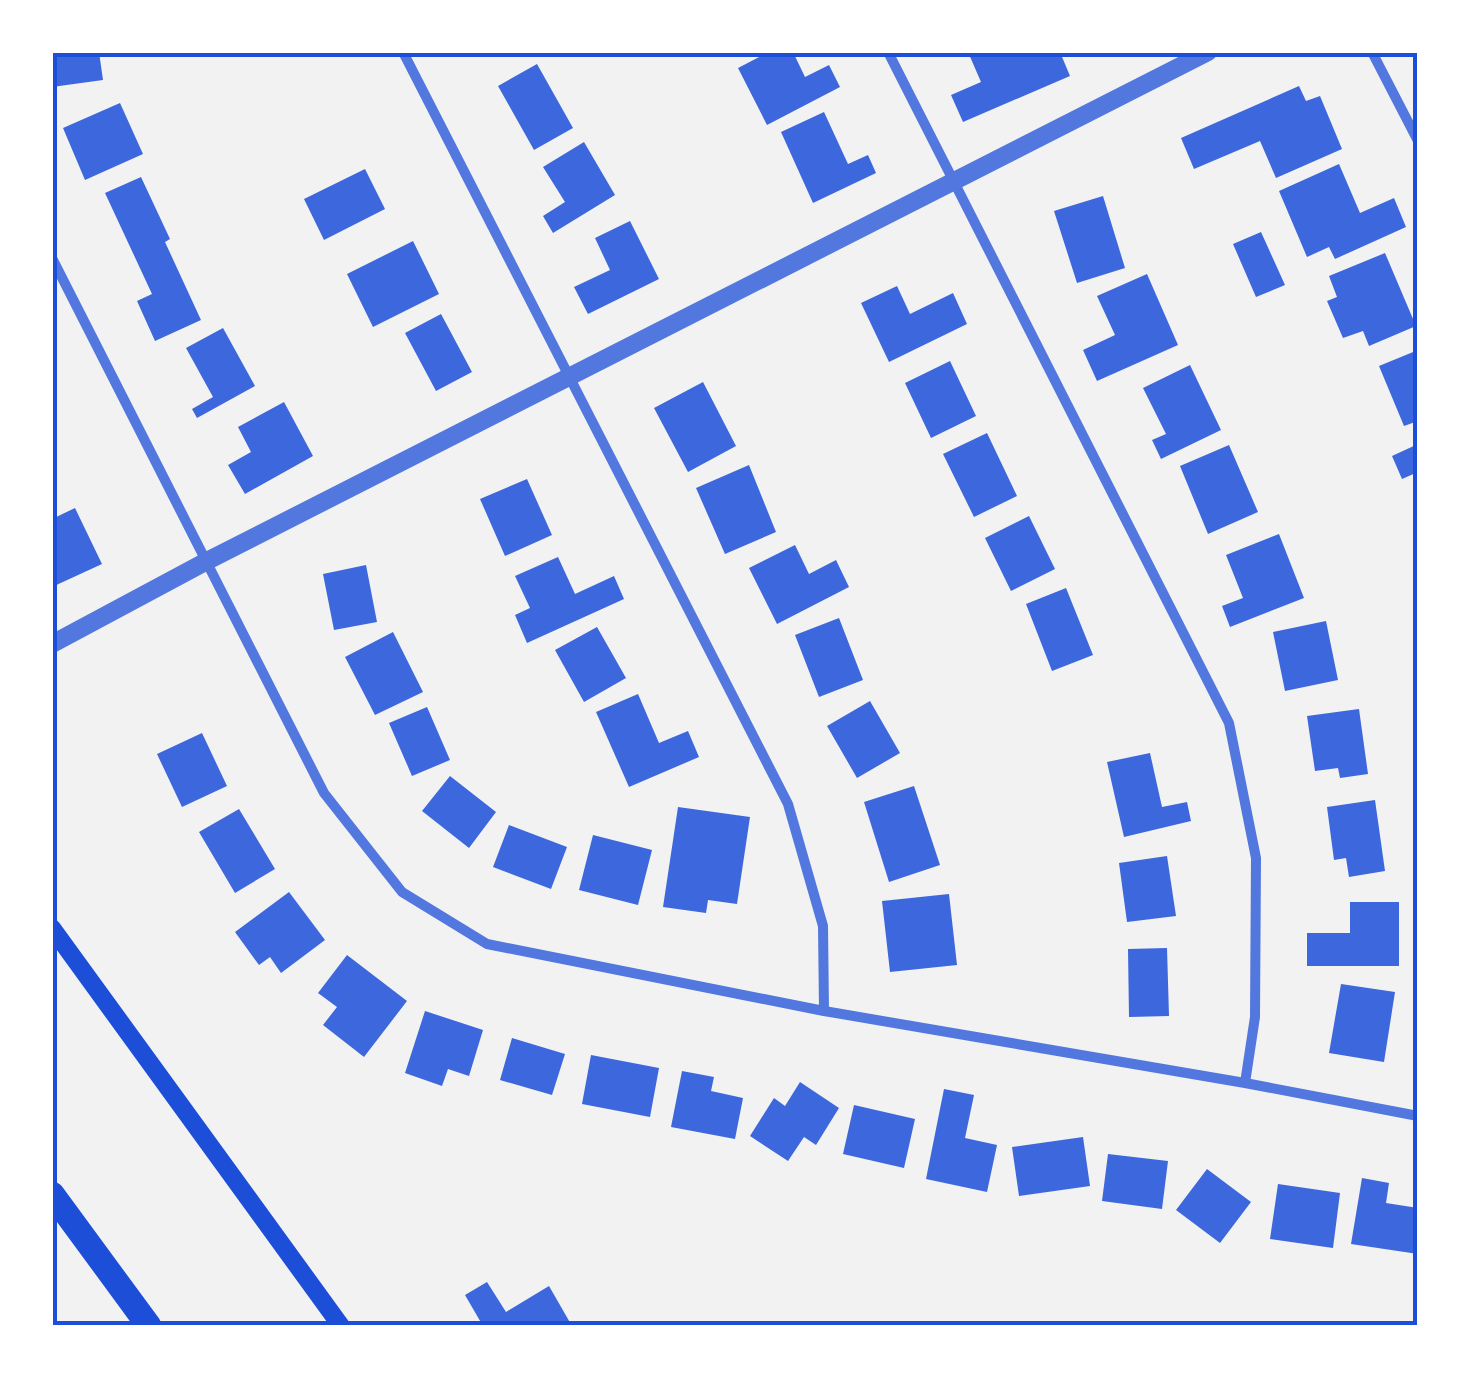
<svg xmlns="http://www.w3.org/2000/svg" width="1470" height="1378" viewBox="0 0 1470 1378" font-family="Bitter,serif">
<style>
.building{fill:#3d67dc}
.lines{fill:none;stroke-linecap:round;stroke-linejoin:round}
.minor{stroke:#5277de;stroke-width:10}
.tertiary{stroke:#5277de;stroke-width:18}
.secondary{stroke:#1d4ed8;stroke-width:18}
.motorway{stroke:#1d4ed8;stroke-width:25}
.neatline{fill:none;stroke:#1d4ed8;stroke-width:4}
</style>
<rect width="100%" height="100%" fill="#f2f2f2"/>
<path class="building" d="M52 52H99L103 80 52 87Z
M769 52H793L805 77 829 65 840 87 767 125 738 68Z
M968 52H1060L1070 76 963 122 951 95 981 82Z
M537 64 573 128 534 150 498 86Z
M1299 86 1306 101 1320 96 1342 149 1276 178 1260 141 1194 169 1181 138Z
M120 103 143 154 85 180 63 128Z
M824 112 848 164 868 155 876 173 813 203 781 132Z
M584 142 615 195 553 233 543 216 565 202 543 167Z
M1339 164 1360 213 1394 198 1406 227 1335 259 1329 247 1307 257 1279 191Z
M365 169 385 209 324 240 304 199Z
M141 177 170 239 165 242 201 320 155 341 137 301 152 294 105 193Z
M1103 196 1125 268 1077 283 1054 211Z
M630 221 659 279 588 314 574 287 610 270 595 238Z
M1261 232 1285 285 1256 297 1233 244Z
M413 241 439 294 373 327 347 274Z
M1385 253 1416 326 1369 346 1363 331 1343 338 1327 301 1337 297 1329 276Z
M1147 274 1178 345 1097 381 1083 350 1115 335 1097 296Z
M897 286 910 314 953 293 967 324 889 362 861 303Z
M441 314 472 372 436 391 405 333Z
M223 328 255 386 197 418 192 409 213 397 186 348Z
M1418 350V421L1404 426 1379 366Z
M950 361 976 416 931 438 905 383Z
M1190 365 1221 430 1161 459 1152 440 1166 434 1143 388Z
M703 382 736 446 688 472 654 408Z
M284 402 313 456 245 494 228 465 251 452 238 427Z
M987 433 1017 496 974 517 943 454Z
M1418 444V472L1402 479 1392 456Z
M1229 445 1258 512 1208 534 1180 466Z
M749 465 776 532 725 554 696 488Z
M527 479 552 535 505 556 480 499Z
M75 508 102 564 52 587V519Z
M1029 516 1055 569 1011 591 985 538Z
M1279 534 1304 598 1230 627 1222 606 1243 598 1226 555Z
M795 545 809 574 836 560 849 587 777 624 749 568Z
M558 557 575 594 614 576 624 599 527 643 515 615 530 608 515 576Z
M366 565 377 622 334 630 323 574Z
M1066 588 1093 655 1052 671 1026 604Z
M839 618 863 680 819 697 795 635Z
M1326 621 1338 680 1285 691 1273 632Z
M597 627 626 678 584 702 555 650Z
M393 632 423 692 375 715 345 657Z
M638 694 659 743 688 731 699 757 629 787 596 712Z
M870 701 900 753 857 778 827 726Z
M427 707 450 760 412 776 389 723Z
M1359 709 1368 774 1340 778 1338 768 1315 771 1307 716Z
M202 733 227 786 182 807 157 754Z
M1150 753 1162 807 1187 802 1191 821 1124 837 1107 762Z
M450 776 496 812 469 848 422 811Z
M914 786 940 865 889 882 864 802Z
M1375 800 1385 871 1349 877 1346 858 1334 860 1327 807Z
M678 807 750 817 737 904 708 900 706 913 663 907Z
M239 809 275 869 235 893 199 832Z
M509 825 567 847 551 889 493 867Z
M593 835 652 850 638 905 579 890Z
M1167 856 1176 916 1127 922 1119 863Z
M289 892 325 940 281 973 270 957 259 965 235 932Z
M949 894 957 965 890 972 882 901Z
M1350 902H1399V966H1307V933H1350Z
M1167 948 1169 1016 1129 1017 1128 949Z
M347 955 407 1001 364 1057 323 1025 337 1007 318 993Z
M1341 984 1395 992 1384 1062 1329 1053Z
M425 1011 483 1030 469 1076 448 1069 442 1086 405 1073Z
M512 1038 565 1054 552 1095 500 1080Z
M591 1055 659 1068 650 1117 582 1104Z
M682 1071 714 1077 711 1091 743 1098 735 1139 671 1127Z
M800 1082 839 1108 816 1145 804 1137 788 1161 750 1136 774 1098 785 1106Z
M944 1089 974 1095 965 1138 997 1145 987 1192 926 1179Z
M854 1105 915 1119 904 1168 843 1154Z
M1083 1137 1090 1186 1019 1196 1012 1147Z
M1108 1154 1168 1161 1162 1209 1102 1201Z
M1207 1169 1251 1202 1220 1243 1176 1210Z
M1362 1178 1389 1183 1386 1203 1418 1208V1254L1351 1244Z
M1278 1184 1340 1193 1333 1248 1270 1239Z
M487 1282 506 1312 549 1286 572 1326H483L465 1295Z"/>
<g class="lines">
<path class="minor" d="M403 52 788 804 823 926 824 1011
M888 52 1229 723 1256 858 1255 1017 1245 1083
M1372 52 1418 141
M52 258 324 793 402 892 487 944 824 1011 1245 1083 1418 1116"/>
<path class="tertiary" d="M52 644 207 561 1208 52"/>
<path class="secondary" d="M52 928 341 1326"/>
<path class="motorway" d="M52 1194 149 1326"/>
</g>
<rect width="1470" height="1378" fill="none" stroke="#ffffff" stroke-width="110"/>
<rect x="55" y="55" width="1360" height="1268" class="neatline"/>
</svg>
